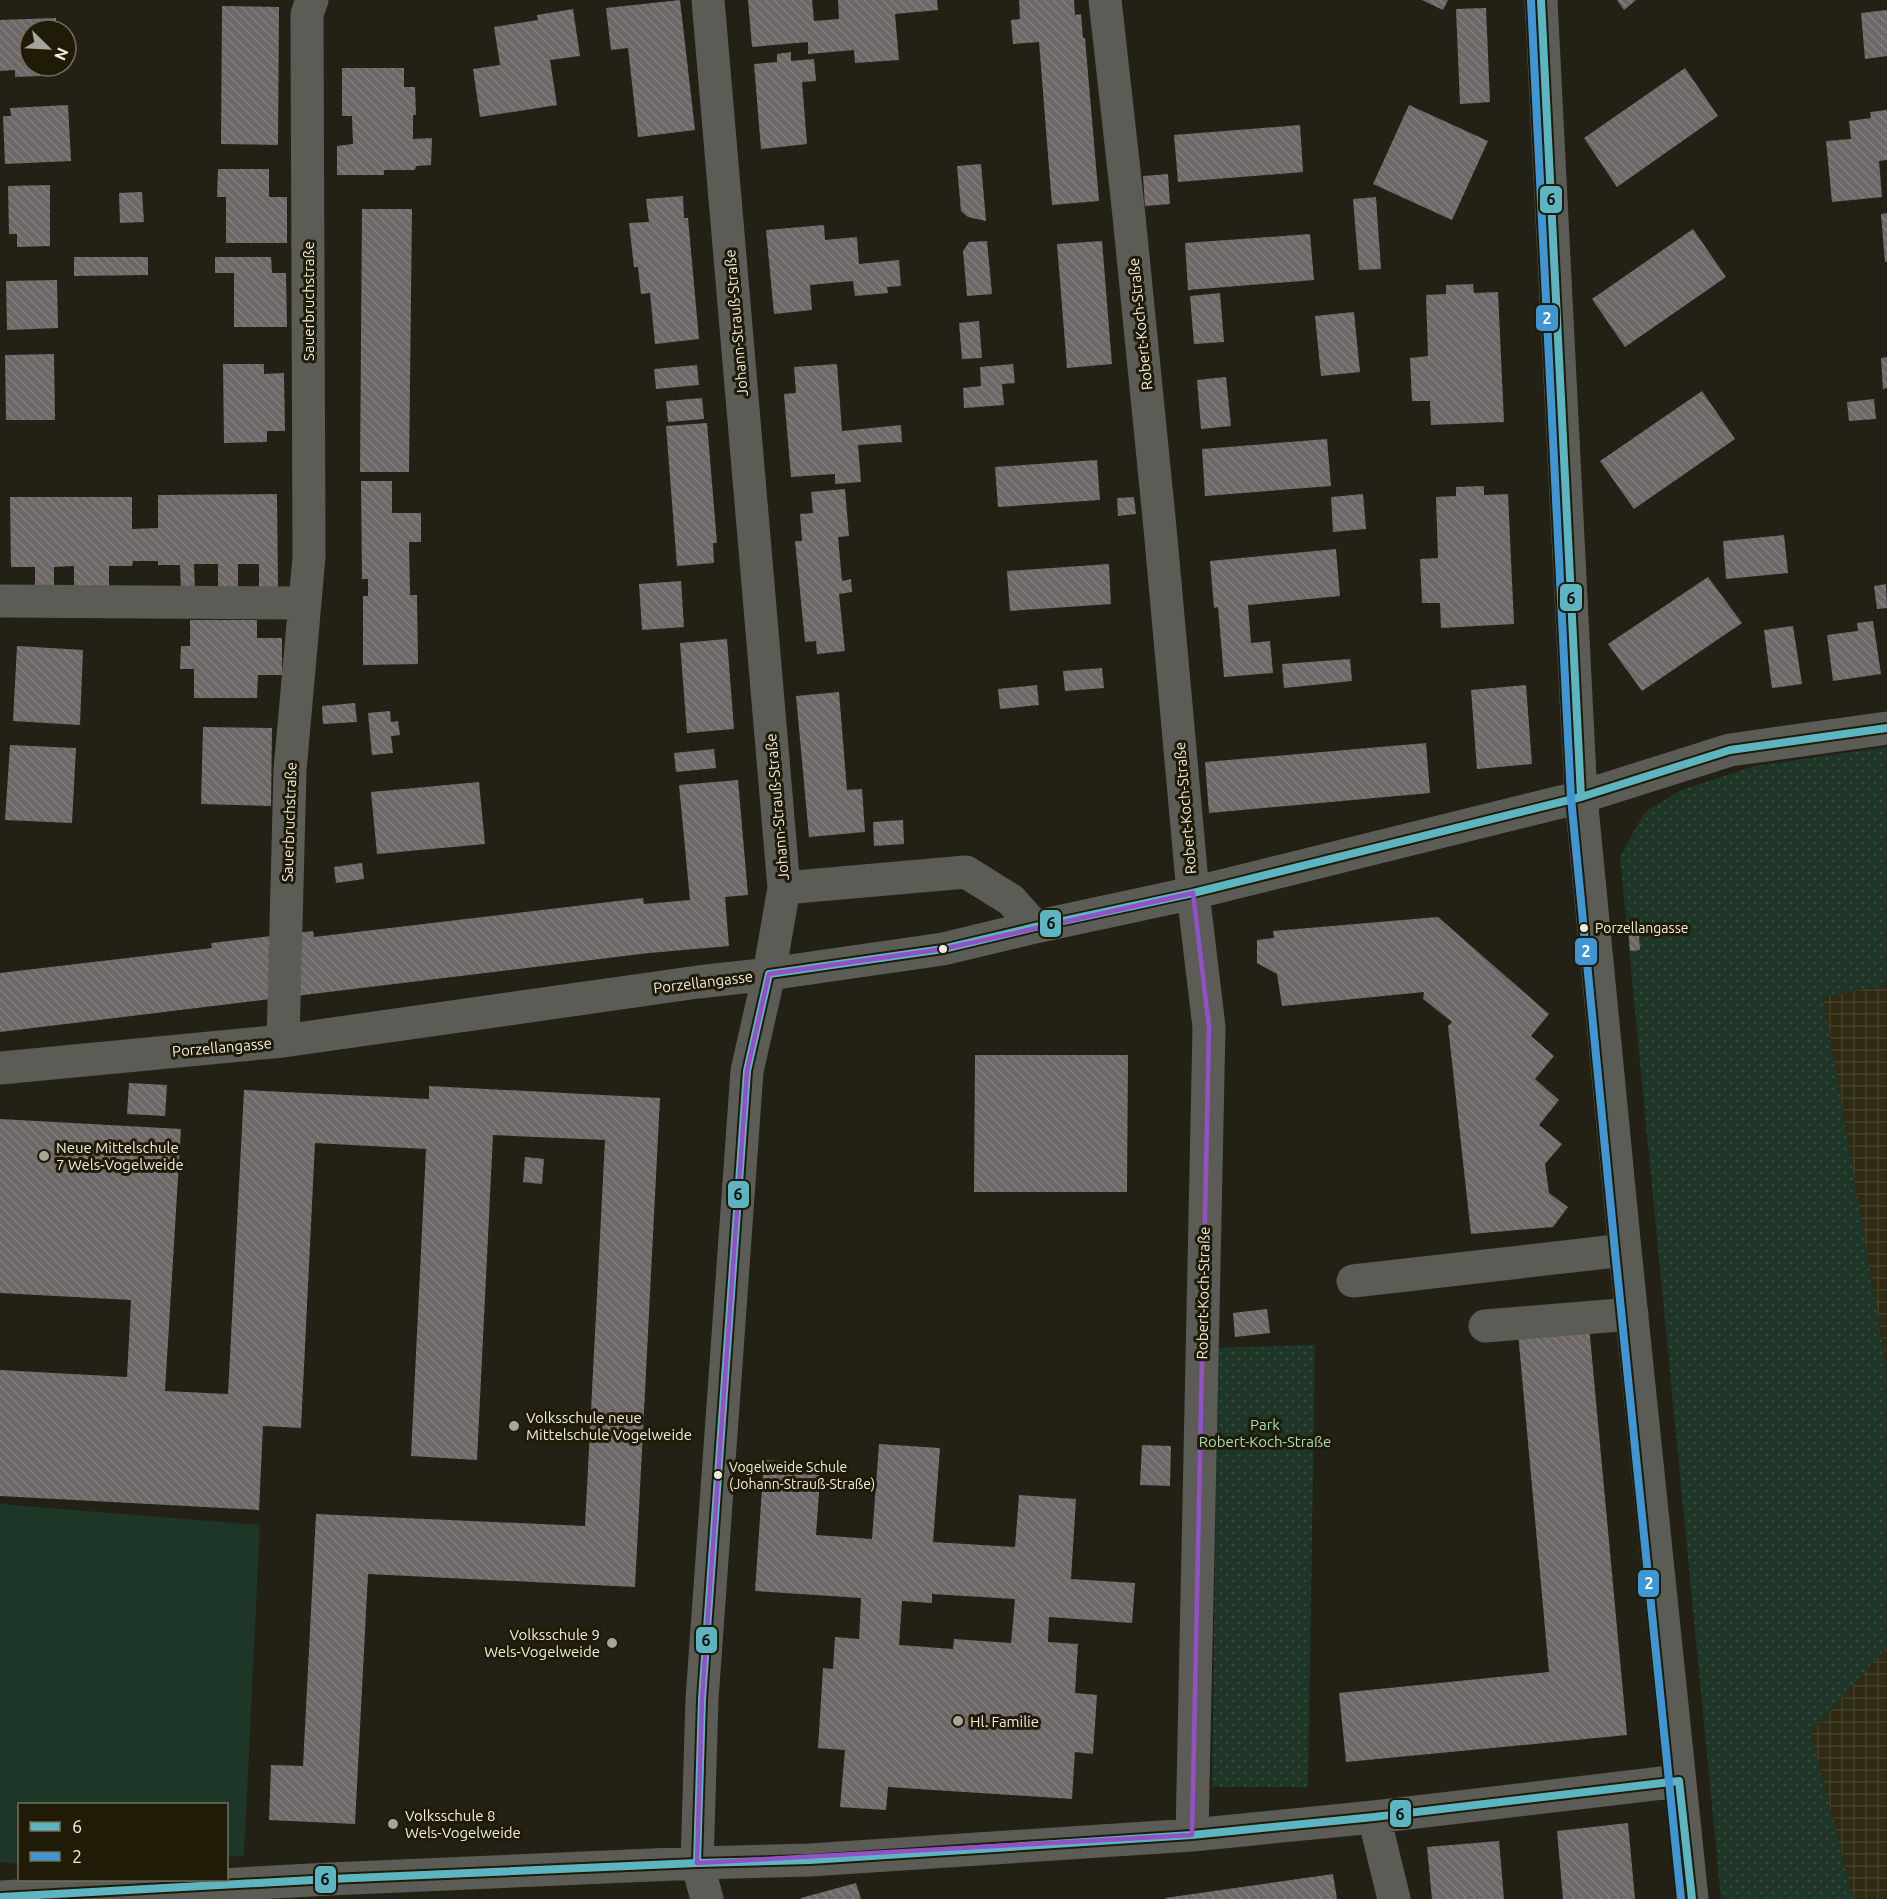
<svg xmlns="http://www.w3.org/2000/svg" width="1887" height="1899" viewBox="0 0 1887 1899" font-family="Ubuntu,sans-serif">
<style>
.industrial{fill:url(#industrial-grid)}
.grass{fill:url(#grass-dots)}
.garden{fill:#1e3627}
.building{fill:url(#building-back-hatch);fill-rule:evenodd}
.lines{fill:none;stroke-linecap:round;stroke-linejoin:round}
.minor{stroke:#5c5c57;stroke-width:33}
.bus-1-casing{stroke:#1f1b07;stroke-width:12}
.bus-2-casing{stroke:#1f1b07;stroke-width:12}
.bus-1{stroke:#5db5c2;stroke-width:8}
.bus-2{stroke:#4096d3;stroke-width:8}
.marked{fill:none;stroke:#9252c6;stroke-width:4.5;stroke-linejoin:round}
.bus-dot{fill:#eeece0;stroke:#1f1b07;stroke-width:2}
.poi-dot{fill:#a7a599;stroke:#1f1b07;stroke-width:2}
.labels{text-anchor:middle;dominant-baseline:central;stroke-width:6;stroke-linejoin:round;paint-order:stroke}
.bus-label{font-size:14px;fill:#eeece0;stroke:#1f1b07;text-anchor:start}
.street-label{font-size:15px;fill:#eeece0;stroke:#1f1b07}
.poi-label{font-size:15px;fill:#eeece0;stroke:#1f1b07;text-anchor:start}
.park-label{font-size:15px;fill:#a2dcbb;stroke:#1f1b07}
.line-badge{stroke:#1f1b07;stroke-width:2}
.badge-label{font-size:16px;text-anchor:middle;font-weight:bold;fill:#fff}
.pale-badge-label{font-size:16px;text-anchor:middle;font-weight:bold;fill:#111}
</style>
<defs>
<pattern id="industrial-grid" width="8" height="8" patternUnits="userSpaceOnUse" patternTransform="scale(1.5)"><rect width="8" height="8" fill="#2f2a11"/><path d="M0 4h8M4 0v8" fill="none" stroke="#433f28"/></pattern>
<pattern id="grass-dots" width="8" height="8" patternUnits="userSpaceOnUse" patternTransform="scale(1.5)"><rect width="8" height="8" fill="#1e3627"/><path d="M2 2h.1M6 6h.1" fill="none" stroke="#344a3c" stroke-width="1.8" stroke-linecap="round"/></pattern>
<pattern id="building-back-hatch" width="6" height="6" patternUnits="userSpaceOnUse" patternTransform="scale(1.5)"><rect width="6" height="6" fill="#6d6867"/><path d="M-1 5l2 2M0 0l6 6M5-1l2 2" fill="none" stroke="#827e7c"/></pattern>
</defs>
<rect width="100%" height="100%" fill="#232016"/>
<path class="industrial" d="M1887 985V1370L1823 996Z
M1887 1647V1899H1853L1811 1733Z"/>
<path class="grass" d="M1887 747V985L1823 997 1887 1370V1647L1811 1733 1853 1899H1721L1620 856 1645 812 1681 790 1755 766Z
M1315 1345 1308 1787H1212L1218 1348Z"/>
<path class="garden" d="M0 1504 260 1525 244 1856 227 1857 226 1804H20L19 1864 0 1862Z"/>
<path class="building" d="M680 0 695 130 638 137 628 48 611 50 606 8Z
M748 0H812L814 21 839 19 838 0H937L938 10 895 14 899 60 855 63 854 50 808 54V42L752 47Z
M1019 0H1074L1075 15 1081 14 1083 38H1085L1099 201 1052 205 1039 42 1013 44 1011 20 1020 19Z
M1422 0H1448L1443 10Z
M1617 0H1636L1624 10Z
M222 6 279 7 278 145 221 144Z
M1486 8 1490 102 1460 104 1456 9Z
M573 9 580 56 550 60 557 105 480 117 473 69 500 65 494 27 538 20 537 15Z
M1887 10V56L1865 59 1861 13Z
M56 18V30H30V66H57V69L40 70V76L15 77V70L0 71V20Z
M791 52V61L814 59 816 81 802 82 807 144 761 149 754 64 777 62V54Z
M342 68H404V87H415L416 115H413V139L432 138 431 165 416 166 415 170H384V175H337V146L353 144 352 116H342Z
M1685 68 1718 116 1617 187 1584 138Z
M68 105 71 161 5 164 3 116H11L10 108Z
M1409 105 1488 141 1452 220 1373 184Z
M1887 110V160L1879 161 1882 197 1832 202 1826 141 1851 139 1849 121 1871 118 1870 112Z
M1300 125 1303 172 1178 182 1174 135Z
M981 164 986 221 968 217 961 211 957 166Z
M218 169H269V197H287V243H226V197H217Z
M1168 174 1170 204 1145 206 1143 176Z
M50 185V246L17 247V234H9L8 186Z
M142 192 144 222 120 223 119 193Z
M683 196 684 218H688L699 339 655 344 650 293 641 294 638 267H634L629 223 649 222 646 199Z
M1376 197 1381 269 1359 270 1353 199Z
M362 209H412L409 472H360Z
M1887 213V262H1885L1881 214Z
M824 225 825 240 857 237 859 264 899 260 901 286 887 287 888 293 855 296 853 281 810 285 812 310 774 314 766 230Z
M1693 229 1726 277 1625 347 1592 299Z
M1310 234 1314 280 1188 290 1185 243Z
M987 241 992 294 967 296 963 251 969 242Z
M1102 241 1112 364 1067 368 1057 244Z
M74 257H148V275L74 276Z
M215 257H271L272 273H286L287 327H234V273H215Z
M57 280 58 328 7 330 6 281Z
M1473 284 1474 293 1498 292 1504 422 1431 425 1430 401H1412L1410 358 1428 356 1426 295 1446 294V285Z
M1220 293 1224 342 1194 344 1190 296Z
M1354 312 1360 372 1321 376 1315 316Z
M979 321 982 358 962 359 959 323Z
M54 354 55 420H6L5 355Z
M1887 357V388L1883 389 1881 358Z
M223 364H264V374L284 373 285 431H267V442L224 443Z
M837 364 842 431 901 425 902 442 858 445 861 482 835 484V474L791 477 784 394 796 393 794 367Z
M1013 364 1015 383 1002 384 1004 405 964 408 963 388 981 386 980 367Z
M697 365 699 385 656 389 654 369Z
M1226 377 1231 426 1201 429 1197 380Z
M1702 391 1735 439 1634 509 1600 461Z
M702 398 704 419 668 422 666 401Z
M1874 399 1876 419 1849 421 1847 402Z
M707 423 717 543H713L714 563 677 566 666 426Z
M1327 439 1331 486 1205 496 1202 449Z
M1097 460 1100 500 998 507 995 467Z
M361 481H392V513H421V542H409L410 595H417L418 664 363 665V596H368V579H362Z
M1484 486V495L1508 494 1514 624 1441 628 1440 603H1422L1420 559 1438 558 1436 497 1456 496V487Z
M845 489 849 536 838 537 842 581 851 579 852 592 839 594 845 651 817 654 816 641 805 642 795 541H802L800 514 813 513 811 492Z
M277 494 278 589 259 590V564H238V589H218V564H194L195 590H181L180 565H158V561H133L132 566H109V592H74V566L54 567V592H35V567H11L10 497H132V529L158 528V495Z
M1363 494 1366 529 1333 532 1331 497Z
M1134 497 1136 514 1118 516 1117 498Z
M1784 535 1788 573 1726 579 1723 541Z
M1336 549 1340 596 1248 605 1251 643 1270 641 1273 673 1224 677 1218 607 1214 608 1210 561Z
M1109 564 1111 604 1010 611 1007 571Z
M1708 577 1742 623 1642 691 1608 644Z
M681 581 684 627 642 630 639 584Z
M1886 584 1887 608 1877 609 1874 586Z
M190 620H257V638H282V675H258L257 698H194V669H180L181 646H190Z
M1873 621 1881 674 1833 681 1827 635 1858 631 1857 623Z
M1793 626 1802 684 1772 688 1764 630Z
M727 639 734 729 687 733 680 643Z
M17 646 83 650 80 725 13 721Z
M1350 659 1352 681 1284 688 1282 664Z
M1102 668 1104 688 1065 691 1063 671Z
M1037 685 1039 705 1000 709 998 689Z
M1526 685 1532 764 1477 769 1471 690Z
M839 692 847 790 862 789 865 832 809 837 796 696Z
M355 703 357 722 323 724 322 706Z
M390 711 391 722 398 721 400 735 391 736 393 753 372 755 368 713Z
M203 727 272 728 271 806 201 804Z
M1426 743 1430 793 1209 813 1205 762Z
M10 745 76 748 72 823 5 820Z
M714 749 716 768 676 772 674 753Z
M738 780 748 895 725 897 729 946 649 953 0 1032V973L212 948 211 943 313 931 314 937 643 898 644 904 690 900 679 785Z
M479 782 485 844 377 854 371 792Z
M903 820 904 844 874 846 873 822Z
M362 863 364 879 336 883 334 867Z
M1438 917 1549 1014 1531 1036 1554 1056 1535 1079 1559 1100 1539 1125 1562 1144 1545 1164 1549 1193 1568 1207 1553 1227 1471 1234 1448 1026 1452 1022 1423 999 1424 992 1282 1006 1277 974 1257 963V940L1274 938 1273 931Z
M1638 922 1640 950 1630 951 1628 923Z
M975 1055H1128L1127 1192H974Z
M129 1083 167 1085 165 1116 127 1114Z
M429 1086 660 1098 635 1587 368 1574 355 1824 269 1820 271 1765 303 1766 316 1514 585 1526 605 1140 493 1135 477 1460 411 1456 426 1149 315 1143 301 1428 263 1426 259 1510 0 1496V1370L127 1377 131 1300 0 1293V1119L181 1129 165 1391 228 1394 244 1090 429 1099Z
M525 1157 544 1159 542 1184 523 1182Z
M1267 1309 1270 1333 1235 1337 1233 1313Z
M1589 1326 1627 1735 1346 1762 1339 1693 1549 1672 1518 1333Z
M879 1444 940 1448 933 1542 1015 1547 1019 1495 1076 1499 1071 1579 1135 1583 1132 1623 1049 1617 1048 1642 1078 1644 1075 1693 1097 1695 1093 1754 1075 1752 1072 1799 888 1787 886 1810 840 1807 845 1750 818 1748 823 1668 833 1669 835 1637 859 1639 861 1598 755 1591 764 1460 821 1464 816 1535 872 1539ZM932 1594 1015 1599 1011 1643 954 1639 953 1649 899 1645 902 1601 932 1603Z
M1142 1445 1171 1446 1170 1486 1140 1485Z
M1628 1823 1635 1899H1563L1557 1831Z
M1499 1841 1504 1899H1432L1427 1847Z
M1333 1874 1337 1899H1166L1165 1898Z
M856 1883 861 1899H801V1898Z"/>
<g class="lines">
<path class="minor" d="M1105 0 1129 216 1160 528 1193 893 1209 1027 1192 1835
M1541 0 1581 797 1625 1250 1692 1899
M3 601 305 603
M784 888 966 872 1011 900 1035 927
M283 1041 290 770 309 557 307 14 312 0
M0 1068 283 1041 698 982 769 974 943 949 1035 927 1193 893 1581 797 1730 750 1887 728
M1353 1281 1625 1250
M1485 1326 1632 1314
M1374 1817 1394 1899
M0 1897 330 1879 697 1863 810 1860 1192 1835 1374 1817 1679 1781
M707 1899 697 1863 702 1699 747 1071 769 974 784 888 708 0"/>
<defs>
<path id="bus-1" d="M1541 0 1581 797
M769 974 943 949 1035 927 1193 893 1581 797 1730 750 1887 728
M1679 1781 1692 1899
M697 1863 702 1699 747 1071 769 974
M0 1897 330 1879 697 1863 810 1860 1192 1835 1374 1817 1679 1781"/>
<path id="bus-2" d="M1531 1 1571 798 1615 1251 1681 1899"/>
</defs>
<use href="#bus-1" class="bus-1-casing"/>
<use href="#bus-2" class="bus-2-casing"/>
<use href="#bus-1" class="bus-1"/>
<use href="#bus-2" class="bus-2"/>
</g>
<path class="marked" d="M1193 893 1209 1027 1192 1835 697 1863 702 1699 747 1071 769 974 943 949Z"/>
<g class="bus-dot">
<circle cx="1584" cy="928" r="5"/>
<circle cx="943" cy="949" r="5"/>
<circle cx="718" cy="1475" r="5"/>
</g>
<g class="poi-dot">
<circle cx="44" cy="1156" r="6"/>
<circle cx="514" cy="1426" r="6"/>
<circle cx="612" cy="1643" r="6"/>
<circle cx="958" cy="1721" r="6"/>
<circle cx="393" cy="1824" r="6"/>
</g>
<g class="labels">
<g class="bus-label">
<text x="1595" y="928">Porzellangasse</text>
<text x="729" y="1467">Vogelweide Schule<tspan x="729" dy="17">(Johann-Strauß-Straße)</tspan></text>
</g>
<g class="street-label">
<text transform="translate(308 301) rotate(-90)">Sauerbruchstraße</text>
<text transform="translate(736 323) rotate(-95)">Johann-Strauß-Straße</text>
<text transform="translate(1140 324) rotate(-96)">Robert-Koch-Straße</text>
<text transform="translate(777 807) rotate(-95)">Johann-Strauß-Straße</text>
<text transform="translate(1185 808) rotate(-95)">Robert-Koch-Straße</text>
<text transform="translate(289 822) rotate(-88)">Sauerbruchstraße</text>
<text transform="translate(703 982) rotate(-7)">Porzellangasse</text>
<text transform="translate(222 1047) rotate(-5)">Porzellangasse</text>
<text transform="translate(1203 1293) rotate(-89)">Robert-Koch-Straße</text>
</g>
<g class="poi-label">
<text x="56" y="1147">Neue Mittelschule<tspan x="56" dy="17">7 Wels-Vogelweide</tspan></text>
<text x="526" y="1417">Volksschule neue<tspan x="526" dy="17">Mittelschule Vogelweide</tspan></text>
<text x="600" y="1634" text-anchor="end">Volksschule 9<tspan x="600" dy="17">Wels-Vogelweide</tspan></text>
<text x="970" y="1721">Hl. Familie</text>
<text x="405" y="1815">Volksschule 8<tspan x="405" dy="17">Wels-Vogelweide</tspan></text>
</g>
<g class="park-label">
<text x="1265" y="1424">Park<tspan x="1265" dy="17">Robert-Koch-Straße</tspan></text>
</g>
</g>
<g class="line-badge">
<rect x="1539" y="185" width="24" height="29" rx="6" fill="#5db5c2"/>
<rect x="1535" y="304" width="24" height="28" rx="6" fill="#4096d3"/>
<rect x="1559" y="583" width="24" height="29" rx="6" fill="#5db5c2"/>
<rect x="1039" y="909" width="23" height="29" rx="6" fill="#5db5c2"/>
<rect x="1574" y="937" width="24" height="29" rx="6" fill="#4096d3"/>
<rect x="727" y="1180" width="23" height="29" rx="6" fill="#5db5c2"/>
<rect x="1637" y="1569" width="23" height="29" rx="6" fill="#4096d3"/>
<rect x="695" y="1626" width="23" height="28" rx="6" fill="#5db5c2"/>
<rect x="1389" y="1799" width="23" height="29" rx="6" fill="#5db5c2"/>
<rect x="314" y="1865" width="23" height="29" rx="6" fill="#5db5c2"/>
</g>
<g class="badge-label">
<text x="1547" y="324">2</text>
<text x="1586" y="957">2</text>
<text x="1649" y="1589">2</text>
</g>
<g class="pale-badge-label">
<text x="1551" y="205">6</text>
<text x="1571" y="604">6</text>
<text x="1051" y="929">6</text>
<text x="738" y="1200">6</text>
<text x="706" y="1646">6</text>
<text x="1400" y="1820">6</text>
<text x="325" y="1885">6</text>
</g>
<rect x="18" y="1803" width="210" height="78" fill="#1f1b07" stroke="#726f5e" stroke-width="1.5"/>
<rect x="30" y="1822" width="30" height="9" fill="#5db5c2" stroke="#726f5e" stroke-width="1.5"/>
<text x="72" y="1833" font-size="18" fill="#eeece0">6</text>
<rect x="30" y="1852" width="30" height="9" fill="#4096d3" stroke="#726f5e" stroke-width="1.5"/>
<text x="72" y="1863" font-size="18" fill="#eeece0">2</text>
<g transform="translate(48 48) rotate(114)"><circle r="28" fill="#1f1b07" stroke="#726f5e" stroke-width="1.5"/>
<path d="M0-4.5L10 22L0 15L-10 22Z" fill="#a7a599"/>
<text y="-9" font-size="16" font-weight="bold" text-anchor="middle" fill="#eeece0">N</text>
</g>
</svg>
